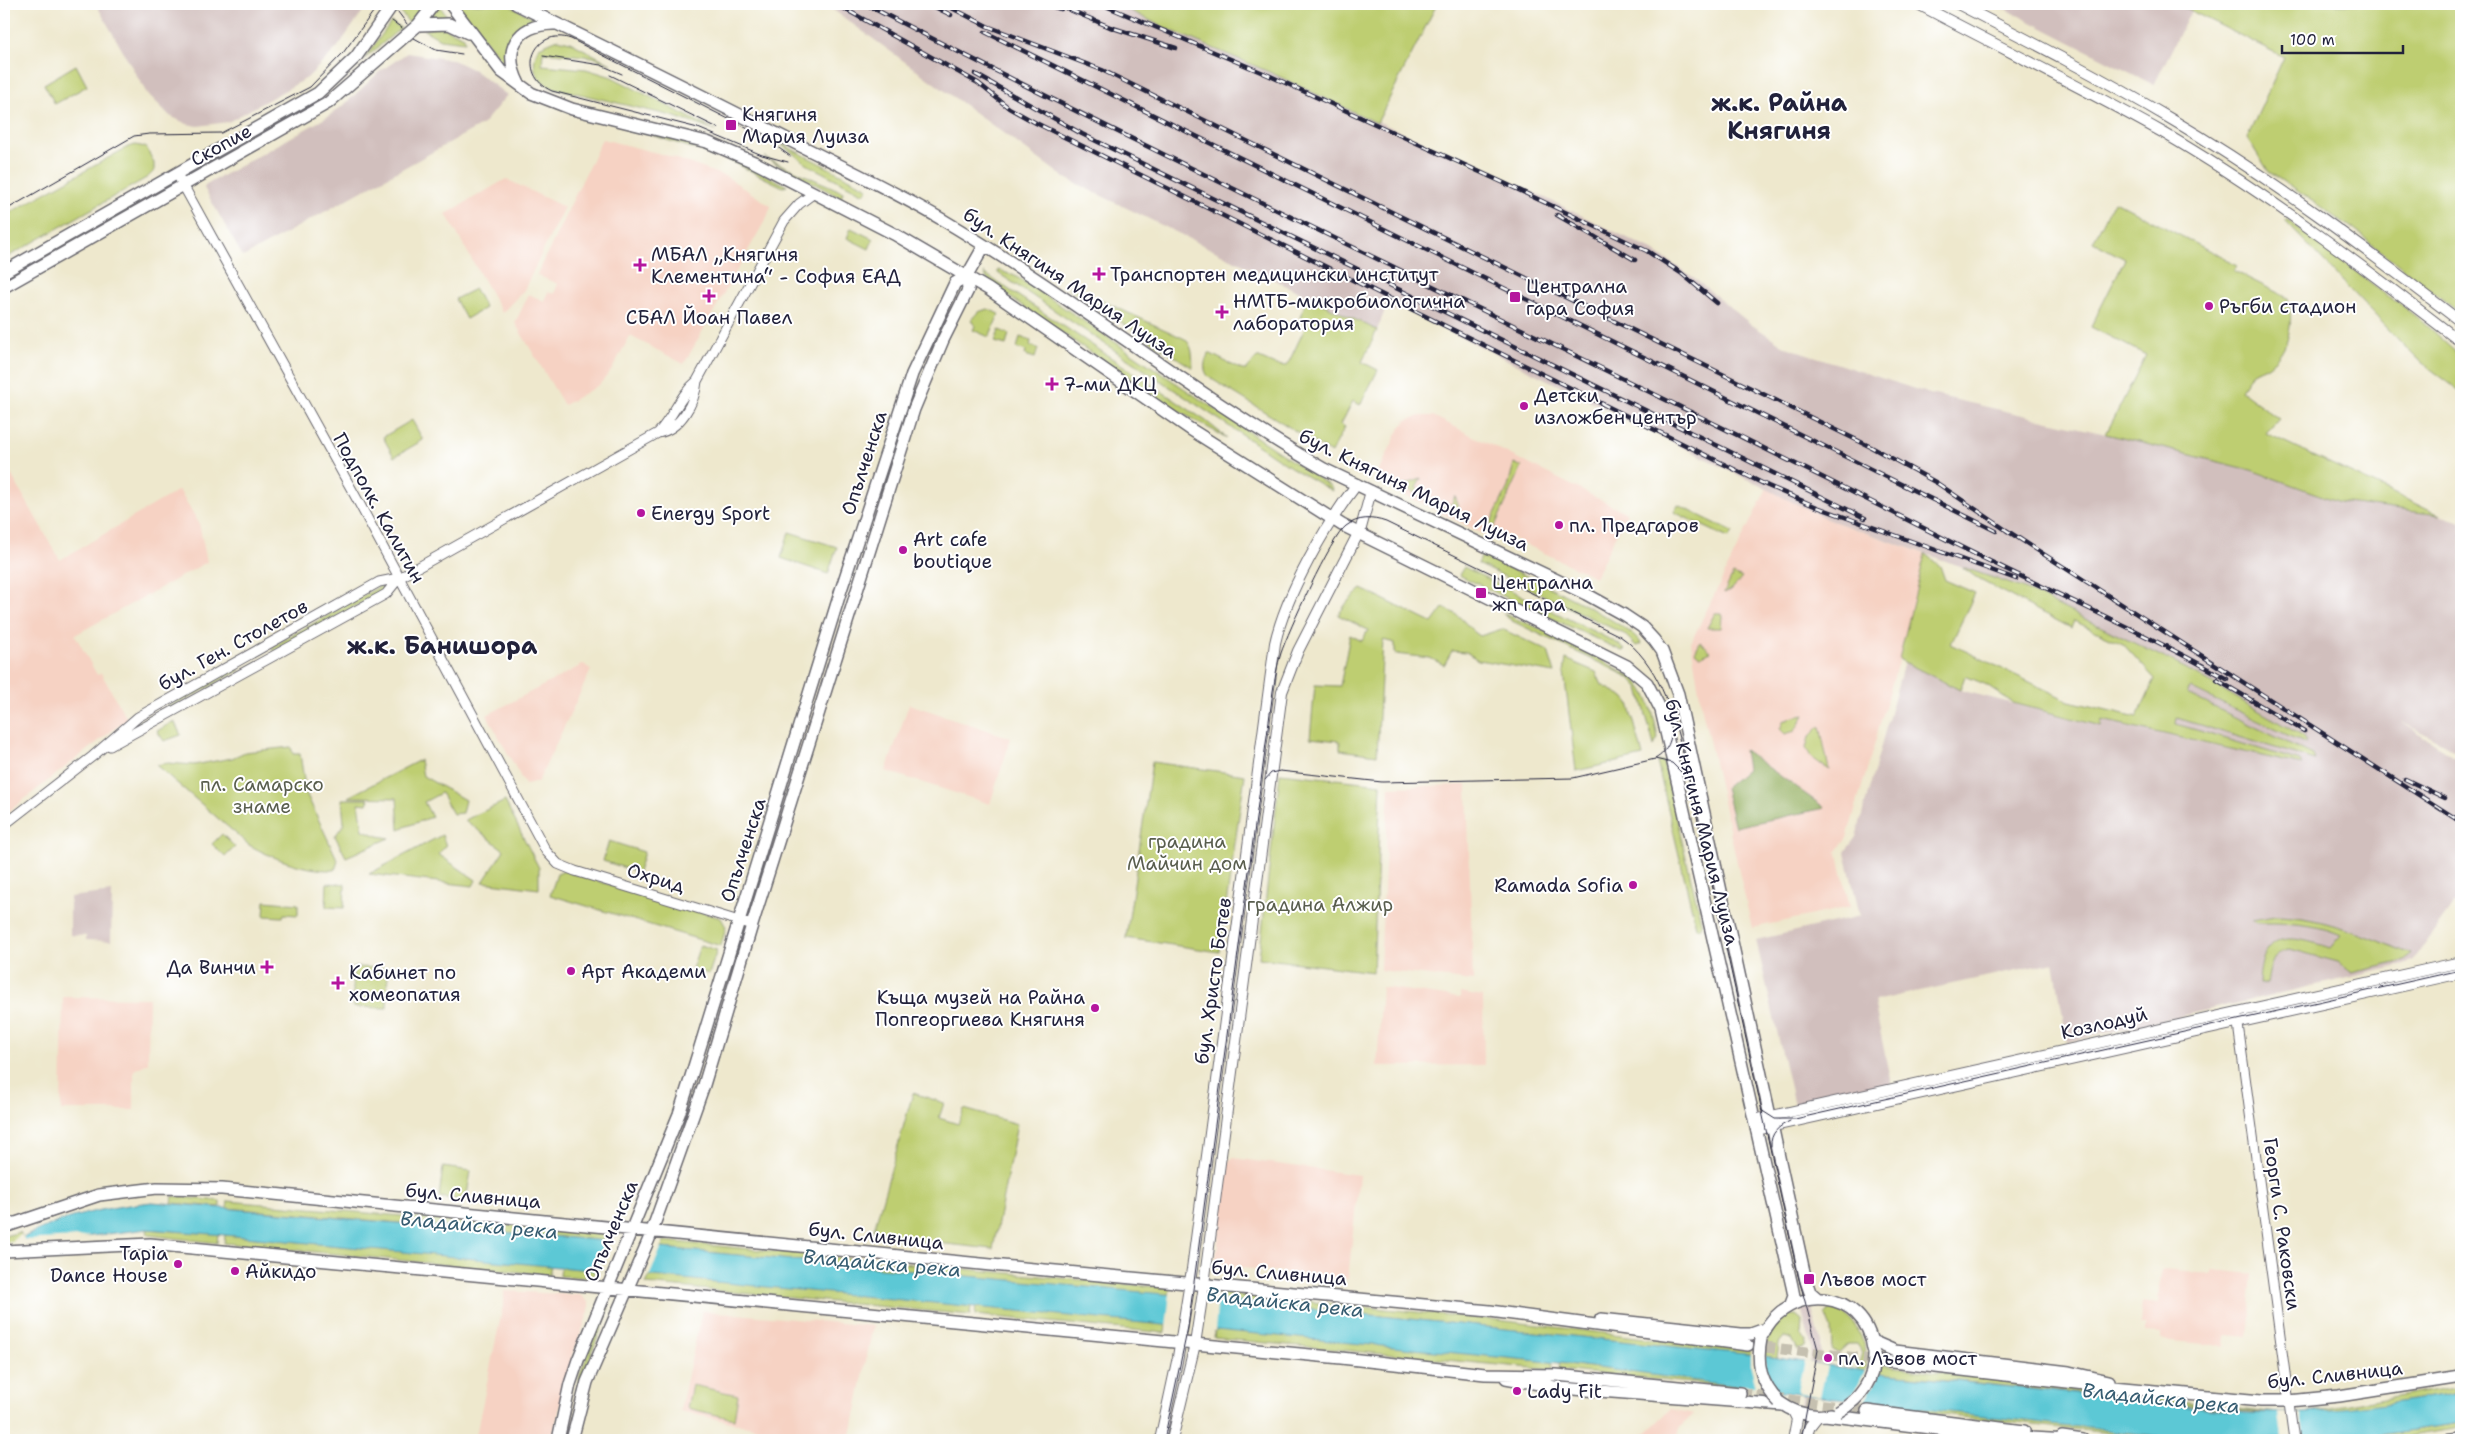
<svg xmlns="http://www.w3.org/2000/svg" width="2465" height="1444" viewBox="0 0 2465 1444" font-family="'Shantell Sans',sans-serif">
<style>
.built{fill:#f6d2c3}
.industrial{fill:#d1bfbd}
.green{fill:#bece71;stroke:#707856}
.forest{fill:#96b163;stroke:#5c6a4f}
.water{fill:#5cc8d5;stroke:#3f7588}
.pier{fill:#eee8cd}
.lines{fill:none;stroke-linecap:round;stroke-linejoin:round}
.primary-tunnel{stroke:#c5c0b0;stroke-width:11;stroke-dasharray:11 5.5;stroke-linecap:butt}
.tertiary-casing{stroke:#69676e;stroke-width:11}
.secondary-casing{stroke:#69676e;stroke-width:12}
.primary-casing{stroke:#69676e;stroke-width:14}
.tertiary{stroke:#fff;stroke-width:9}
.secondary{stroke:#fff;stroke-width:10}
.primary{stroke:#fff;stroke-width:11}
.tram{stroke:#22223b;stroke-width:1}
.rail-casing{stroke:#22223b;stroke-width:4.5}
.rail{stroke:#fff;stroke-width:2.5;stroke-dasharray:8;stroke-linecap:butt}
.primary-bridge-casing{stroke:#69676e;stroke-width:14;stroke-linecap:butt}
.primary-bridge{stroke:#fff;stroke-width:11}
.poi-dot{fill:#b5179e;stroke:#fff;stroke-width:2}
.labels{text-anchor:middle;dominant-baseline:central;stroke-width:4;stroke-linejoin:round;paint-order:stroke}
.poi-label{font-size:19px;fill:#22223b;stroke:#fff;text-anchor:start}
.street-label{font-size:19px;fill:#22223b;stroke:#fff}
.park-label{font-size:19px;fill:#595e4e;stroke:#fff}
.water-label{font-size:20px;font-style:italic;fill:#365c71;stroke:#fff}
.district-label{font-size:24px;font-weight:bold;fill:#22223b;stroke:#fff}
</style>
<rect width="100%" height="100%" fill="#fff"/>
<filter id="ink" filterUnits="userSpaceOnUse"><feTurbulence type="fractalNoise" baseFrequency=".02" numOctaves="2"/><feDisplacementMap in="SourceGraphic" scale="10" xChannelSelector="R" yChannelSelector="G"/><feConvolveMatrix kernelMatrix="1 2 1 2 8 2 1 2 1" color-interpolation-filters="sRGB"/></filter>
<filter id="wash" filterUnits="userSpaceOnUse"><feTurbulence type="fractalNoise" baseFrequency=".0096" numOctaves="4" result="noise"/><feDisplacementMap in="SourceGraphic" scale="20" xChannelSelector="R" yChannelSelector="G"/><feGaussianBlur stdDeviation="1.12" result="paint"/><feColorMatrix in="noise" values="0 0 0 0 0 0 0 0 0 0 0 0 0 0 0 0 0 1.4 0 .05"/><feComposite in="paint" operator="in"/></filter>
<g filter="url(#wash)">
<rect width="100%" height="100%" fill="#eee8cd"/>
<path class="built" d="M602 139 669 156 727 177 771 206 767 217 684 364 630 336 611 371 599 385 564 405 515 323 529 294 544 301 548 292 554 294 558 284 537 275Z
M506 179 564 207 524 290 502 313 446 214Z
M1420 416H1433L1627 513 1595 577 1495 530 1491 538 1377 481 1376 476 1400 428 1407 420Z
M4 462 60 560 179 490 199 523 207 562 75 635 97 675 101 673 127 719 4 815Z
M1767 488 1827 519 1925 554 1899 659 1847 838 1837 851 1850 907 1752 928 1702 709 1691 642Z
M584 664 591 670 538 782 525 785 487 715Z
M909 704 1011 738 990 804 886 771Z
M1467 785 1473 981 1380 970 1389 787Z
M1382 987 1460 998V993L1483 997 1484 1065 1377 1066Z
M63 997 149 998 148 1063 134 1070V1110H61Z
M1233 1158 1359 1175 1348 1279 1215 1265 1229 1160Z
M2161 1270 2212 1274V1270L2254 1274 2248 1337 2226 1335 2225 1346 2161 1340V1334L2145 1333V1325H2140L2142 1302 2159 1304Z
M504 1291 580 1295 589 1303V1311L571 1360 552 1440H475L504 1301Z
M702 1311 873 1326 850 1440H811L680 1411Z
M1671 1409 1694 1414 1679 1428 1676 1440H1638Z"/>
<path class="industrial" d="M96 4H368L337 48 307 78 228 122 198 126 187 124 170 116 146 92Z
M825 4H1117L1163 27 1274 74 1535 193 1650 249 1690 275 1752 325 1786 347 1930 394 2106 434 2251 470 2339 502 2439 515 2461 522V754L2400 720 2461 762V894L2413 961 2404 965 2067 1042 2054 962 1874 1001 1891 1084 1794 1105 1756 940 1860 916 1845 852 1856 837 1904 662 1960 690 2100 726 2102 720 2218 747 2300 761 2176 724 2177 718 2315 760 2313 755 2187 694 2189 688 2305 744 2185 668 2022 588 1827 519 1401 307 1399 311 1385 310 1377 330 1065 178Z
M1996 4H2177L2191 11 2154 85Z
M407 53 453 60 474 70 507 95 483 124 243 257 204 188 206 185 327 117 344 105 379 72Z
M112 892 111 941 86 940V936L70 935V897Z
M1811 1306 1821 1342V1352L1809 1411 1799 1409 1812 1349 1801 1308Z"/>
<path class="green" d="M400 4H428L410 24 397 8Z
M456 4H507L536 19C514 25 506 43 505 64Z
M1117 4H1437L1377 123 1274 74 1163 27Z
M2177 4H2461V314L2352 228 2269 172 2247 138 2284 57Z
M439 5 451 22 427 21Z
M391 22 401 28 364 59Z
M440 26 464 37 465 42 440 39 424 30Z
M558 39 570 42 611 64 593 57 543 52 542 65 586 69 612 77 716 131 672 116 550 87C534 77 530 65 539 47Z
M76 65 87 86 55 104 44 84Z
M642 132 705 147 737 160 787 186 783 187 726 159Z
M778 142 868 188 864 194 808 165Z
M135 145 146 147 154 163V171L148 177 4 259V216L126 148Z
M764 157 843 192 841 198Z
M2114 201 2237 265 2234 271 2288 298C2294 321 2290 349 2269 365 2264 369 2257 370 2252 374 2248 378 2244 385 2240 390L2279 419 2266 433 2439 515 2339 502 2251 470 2106 434 2146 355 2091 327 2125 259 2093 242Z
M2287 220 2419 319 2461 357V392L2416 358 2285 221Z
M851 228 873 239 869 249 847 238Z
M998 270 1015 276 1051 299 1301 467 1331 487 1332 491 1292 468 998 273Z
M984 273 1206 421 1227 438 1169 406 989 283Z
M1070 286 1185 339C1194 348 1192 356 1193 368L1068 288Z
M475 289 485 308 466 319 455 299Z
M1308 297 1377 330 1362 362 1378 370 1360 405 1353 401 1341 424 1345 427 1331 453 1210 378C1202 371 1204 361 1209 353L1242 370H1246L1257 357 1275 365 1287 366 1306 326 1300 317Z
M988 309 999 314 989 337 973 330 975 326 971 320 978 312Z
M999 330 1009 334 1006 345 995 342Z
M1020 337 1031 341 1030 346 1038 348 1035 358 1025 355 1026 351 1017 348Z
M412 420 423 440 394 457 383 437Z
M1514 463 1522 467 1494 528H1490V524L1508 487Z
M1421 479 1416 488 1422 491 1421 495 1427 498 1426 500 1406 488 1404 490 1398 487Z
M1455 496 1463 519 1457 515V513L1435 505 1436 502 1443 506 1444 502 1451 505Z
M1678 505 1733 532 1729 538 1726 537 1674 512Z
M789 532 837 547 828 574 781 558Z
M1925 554 1940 566 1945 580 1975 593 1951 644 2069 701 2137 717 2155 679 2123 644 2074 621 2071 628 1980 580 1962 567 2022 588 2185 668 2304 737 2306 744 2190 688 2187 694 2313 755 2315 760 2177 718 2176 724 2300 761 2302 765 2102 720 2101 726 2013 703 1987 685 1965 676 1960 690 1904 662 1899 659Z
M1482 555C1506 567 1637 625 1641 644L1636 646 1624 634 1478 564Z
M1464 567 1617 643 1625 650 1622 651C1568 625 1513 602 1459 575Z
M1733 574 1742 578 1731 590 1724 593Z
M380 586 384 587V590L274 651 272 650 273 646Z
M1362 589 1432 623 1443 608C1464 615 1463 625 1480 636L1502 629 1548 651 1555 673 1478 660 1466 652 1452 651 1444 665 1430 658 1395 654V643L1383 640 1377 755 1340 750V741L1310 738 1315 685 1340 686 1350 635 1362 641 1368 630 1338 615 1348 601Z
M1502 613 1558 636 1634 678C1650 694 1654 717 1658 738L1654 746 1639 688 1629 677 1512 621Z
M1715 613H1721L1722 616 1721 628H1707Z
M1700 642 1711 651 1700 656 1695 652Z
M1566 659 1596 672 1602 685 1624 697 1629 703 1643 756 1576 771 1564 672Z
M237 669 240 670 136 727 138 722Z
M1804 715 1795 731 1785 734 1780 729 1784 720H1788L1789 718Z
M174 721 181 735 164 741 157 731Z
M1820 726 1829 770 1811 757 1806 748 1809 737Z
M291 747 293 754H300L306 793 338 861 335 870C306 871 274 859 249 845L156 765 167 763 194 765 232 758 245 752Z
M420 760 423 776 465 800 462 813 453 814 441 793 424 802 432 817 399 829 397 798 348 797Z
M1663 761 1702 925 1699 929 1696 927 1657 762Z
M1152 762 1245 775 1219 952 1126 938Z
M1280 773 1381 784 1373 972 1259 958Z
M342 799H369L367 804 359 803 363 830 378 836 390 838 346 857 335 836 344 824Z
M505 801 539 868V889L483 882 504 850 465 820Z
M222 834 235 847 225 857 212 844Z
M442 835 446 846 438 854 476 880 473 886 369 874Z
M609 841 644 852 638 872 603 861Z
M564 871 721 918 726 927 721 946 550 895 557 874Z
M327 883 345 884 344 908 326 907Z
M265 901 298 904V915L284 914 283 917 264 916Z
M2275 916C2324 916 2367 937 2411 954L2405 961 2352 973 2338 962 2290 949C2271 952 2270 968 2267 984H2259C2261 930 2289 934 2330 948L2341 935C2314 923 2286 923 2257 923L2252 920Z
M700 945 717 950 709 974 692 969Z
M353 967 388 968 387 1008 353 1007Z
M913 1093 944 1103 939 1118 958 1124 964 1109 1017 1124 993 1249 872 1236Z
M443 1167 471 1171 466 1201 439 1197Z
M173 1196 220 1201V1207L172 1203Z
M228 1201 611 1234 607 1241 227 1208Z
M147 1229 218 1234 217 1243 148 1235Z
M20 1232 23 1237 16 1241 4 1242V1236Z
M225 1235 551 1265 549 1275 224 1243Z
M664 1241 1170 1288 1169 1296 661 1248Z
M561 1266 596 1269 592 1278 560 1276Z
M650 1275 971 1305 970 1315 646 1284Z
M1219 1293 1489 1319 1751 1351V1355L1218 1299Z
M976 1306 1166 1324 1165 1333 975 1315Z
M606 1307 609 1308 575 1397 581 1371Z
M1829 1310C1858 1310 1868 1349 1866 1371L1857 1370 1862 1353 1856 1344H1848L1838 1353 1832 1350 1831 1329 1826 1316Z
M1789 1315H1796L1802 1320 1801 1334 1806 1342 1805 1348 1798 1350 1792 1339 1784 1337 1779 1343 1777 1358 1764 1356C1766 1339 1773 1323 1789 1315Z
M1215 1329 1553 1362 1552 1370 1214 1338Z
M1560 1363 1741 1385 1740 1388 1559 1370Z
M1880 1365 2279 1413V1414L1879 1373Z
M692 1385 738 1395 734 1419 687 1408Z
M2461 1386V1392L2354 1410 2301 1413Z
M1869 1402 2195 1440H2173L1868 1407Z
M2461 1423V1428L2383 1440H2345Z"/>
<path class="forest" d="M1744 750 1825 808 1735 827 1725 788 1747 769Z"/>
<path class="water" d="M152 1202 607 1241 661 1248 1218 1299 1764 1356 1879 1373 2244 1412C2318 1416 2388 1404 2461 1392V1423L2345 1440H2192L1820 1397 1560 1363 225 1235 147 1229 91 1236 66 1243 4 1250C47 1219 100 1208 152 1202Z"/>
<path class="pier" d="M21 1234 25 1240 91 1236 43 1254 4 1276V1247Z
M609 1239 662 1246 649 1277 595 1271Z
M1170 1293 1218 1296 1215 1331 1166 1327Z
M1751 1352 1765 1354V1367L1777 1392 1741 1387V1385L1756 1386 1751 1367Z
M1804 1361 1827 1366 1820 1397 1797 1392Z
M1866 1368 1879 1371 1876 1381 1865 1401 1869 1402 1868 1405 1844 1402 1856 1390Z
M2279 1413H2301L2305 1440H2282Z"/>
</g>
<g filter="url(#ink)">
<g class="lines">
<path class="primary-tunnel" d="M1748 1345 1882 1361
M1740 1393 1867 1411"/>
<defs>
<path id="tertiary" d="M177 174 358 501 546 851 558 864 575 871 752 925
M658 433C680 429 695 403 697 381
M110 746 386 594 399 578
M4 825 93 756 138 717 379 582 399 578 658 433C673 417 680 395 697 381L784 221 799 204 814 193
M2237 1017 2294 1440"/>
<path id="secondary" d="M1918 4C1999 47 2082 87 2162 132 2267 193 2365 268 2461 342
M1958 4C2030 41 2102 78 2171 119 2273 179 2367 250 2461 322
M1754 1120 2461 962
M1756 1130 2461 973
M1793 1411 1797 1419 1793 1440
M1160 1440 1178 1357 1192 1269 1275 643C1286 594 1326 524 1357 484
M1172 1440 1195 1344 1203 1292 1282 692 1298 651 1361 528 1371 491
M1805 1440 1810 1426 1818 1416"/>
<path id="primary" d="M450 4 501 71 531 93 572 109 707 142 754 162 894 234 988 289 1190 429 1342 525 1627 666 1647 683 1661 710 1792 1286 1794 1296 1791 1304
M516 4C609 49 701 95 793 142 843 167 894 191 943 220 1073 297 1192 393 1324 469L1586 594 1624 615 1642 627 1654 640 1662 651 1678 694 1806 1281 1810 1292 1817 1298
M418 25 449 24 468 33
M519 84C502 50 516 25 553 24
M4 272 318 93 356 57 393 4
M4 287 328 103 418 25 434 4
M4 1227 99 1195 157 1188 222 1189 991 1265 1490 1311 1748 1345
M4 1251 150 1244 1341 1358 1485 1374 1556 1375 1740 1393
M1601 1319 1741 1334H1751L1765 1329
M1763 1334C1788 1282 1866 1288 1873 1349
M1872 1341 1895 1351 2069 1372 2109 1381
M1883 1361 2102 1386 2261 1401H2289L2339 1396 2461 1377
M1506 1378 1560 1388 1783 1405
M1779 1402C1794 1413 1812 1418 1831 1414
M1867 1411 2024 1431
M1825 1415 1995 1436 2069 1440
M2062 1437 2083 1440
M558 1440 570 1384 578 1360 679 1114 689 1083 841 590 912 374 955 283 967 276
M572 1440 587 1382 649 1239 704 1085 752 925 914 409 943 340 968 290 967 276 984 246
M2446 1440 2461 1438"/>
</defs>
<use href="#tertiary" class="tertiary-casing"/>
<use href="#secondary" class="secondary-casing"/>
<use href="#primary" class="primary-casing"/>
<use href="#tertiary" class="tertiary"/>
<use href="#secondary" class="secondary"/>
<use href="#primary" class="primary"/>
<path class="tram" d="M398 12 407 24
M392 21 402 28
M414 38 436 50 462 54
M543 56 601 65 622 74
M610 75 718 128
M788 162 762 155 698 128 552 91C515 74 534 26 571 39L762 136 790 156
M4 211 134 136 149 134 221 133 310 87 343 53 379 4
M1655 759C1669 751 1671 740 1673 724
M1265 780 1271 773 1280 771 1382 782 1573 778 1655 759 1672 763 1683 774
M1761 1110 1775 1119H1795L2461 970
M1771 1146C1770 1133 1779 1126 1790 1121
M1164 1440 1188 1327 1273 691C1275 679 1277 665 1281 653 1288 632 1331 537 1346 526 1358 517 1372 517 1386 522L1620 636C1658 662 1672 711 1683 753L1798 1275 1818 1350 1801 1440"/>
<defs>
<path id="rail" d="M836 4 978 83 1009 108 1036 123 1768 486 1817 507 2016 579
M865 4C1225 190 1592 359 1953 543 2044 589 2138 629 2227 679
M929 4 951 15
M944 4 987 26 1102 70 1871 447 1937 483 2006 530 2461 822
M1044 4 1061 9
M1056 4 1110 27 1176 48
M1101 4 1268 75 1504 183 1647 251 1681 273 1717 303
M985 32 1996 531
M975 74 1082 134 1865 518
M1557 215 1635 260
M2217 680 2304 731
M2405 779 2445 798"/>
</defs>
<use href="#rail" class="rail-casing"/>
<use href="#rail" class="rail"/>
<defs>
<path id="primary-bridge" d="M1761 1339C1756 1364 1761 1384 1779 1402
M1838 1412C1860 1399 1875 1380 1874 1353"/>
</defs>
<use href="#primary-bridge" class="primary-bridge-casing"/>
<use href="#primary-bridge" class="primary-bridge"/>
</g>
</g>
<g class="poi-dot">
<rect x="725" y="119" width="12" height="12" rx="2.5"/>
<path d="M637.5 257.5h5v5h5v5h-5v5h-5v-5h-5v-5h5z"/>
<path d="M1096.5 266.5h5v5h5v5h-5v5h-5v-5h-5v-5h5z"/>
<path d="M706.5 288.5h5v5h5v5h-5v5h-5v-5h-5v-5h5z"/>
<rect x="1509" y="291" width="12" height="12" rx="2.5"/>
<circle cx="2209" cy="306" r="5"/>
<path d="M1219.5 304.5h5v5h5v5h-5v5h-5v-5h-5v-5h5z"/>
<path d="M1049.5 376.5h5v5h5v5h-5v5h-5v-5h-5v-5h5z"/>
<circle cx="1524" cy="406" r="5"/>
<circle cx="641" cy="513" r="5"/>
<circle cx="1559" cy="525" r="5"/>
<circle cx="903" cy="550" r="5"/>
<rect x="1475" y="587" width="12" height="12" rx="2.5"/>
<circle cx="1633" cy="885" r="5"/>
<path d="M264.5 959.5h5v5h5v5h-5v5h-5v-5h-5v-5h5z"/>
<circle cx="571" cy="971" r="5"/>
<path d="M335.5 975.5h5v5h5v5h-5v5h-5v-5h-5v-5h5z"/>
<circle cx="1095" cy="1008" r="5"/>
<circle cx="178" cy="1264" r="5"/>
<circle cx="235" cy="1271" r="5"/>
<rect x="1803" y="1273" width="12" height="12" rx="2.5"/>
<circle cx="1828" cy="1358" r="5"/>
<circle cx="1517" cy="1391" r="5"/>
</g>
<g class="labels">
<g class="poi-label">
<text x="742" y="114">Княгиня<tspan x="742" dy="22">Мария Луиза</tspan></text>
<text x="651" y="254">МБАЛ „Княгиня<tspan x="651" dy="22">Клементина“ - София ЕАД</tspan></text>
<text x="1110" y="274">Транспортен медицински институт</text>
<text x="1526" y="286">Централна<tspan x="1526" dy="22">гара София</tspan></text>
<text x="1233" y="301">НМТБ-микробиологична<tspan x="1233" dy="22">лаборатория</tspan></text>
<text x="2219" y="306">Ръгби стадион</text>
<text x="709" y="317" text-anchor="middle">СБАЛ Йоан Павел</text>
<text x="1063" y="384">7-ми ДКЦ</text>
<text x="1534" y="395">Детски<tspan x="1534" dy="22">изложбен център</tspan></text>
<text x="651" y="513">Energy Sport</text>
<text x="1569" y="525">пл. Предгаров</text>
<text x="913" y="539">Art cafe<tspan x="913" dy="22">boutique</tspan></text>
<text x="1492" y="582">Централна<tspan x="1492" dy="22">жп гара</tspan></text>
<text x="1623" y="885" text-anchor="end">Ramada Sofia</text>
<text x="256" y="967" text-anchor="end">Да Винчи</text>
<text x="581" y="971">Арт Академи</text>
<text x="349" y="972">Кабинет по<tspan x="349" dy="22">хомеопатия</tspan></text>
<text x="1085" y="997" text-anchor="end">Къща музей на Райна<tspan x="1085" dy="22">Попгеоргиева Княгиня</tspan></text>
<text x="168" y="1253" text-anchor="end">Tapia<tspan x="168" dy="22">Dance House</tspan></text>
<text x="245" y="1271">Айкидо</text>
<text x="1820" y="1279">Лъвов мост</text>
<text x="1838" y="1358">пл. Лъвов мост</text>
<text x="1527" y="1391">Lady Fit</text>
</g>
<g class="street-label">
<text transform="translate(221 145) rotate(-29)">Скопие</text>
<text transform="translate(1070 283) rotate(34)">бул. Княгиня Мария Луиза</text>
<text transform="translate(864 463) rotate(-72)">Опълченска</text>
<text transform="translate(1414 490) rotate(26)">бул. Княгиня Мария Луиза</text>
<text transform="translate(379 508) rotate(61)">Подполк. Калитин</text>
<text transform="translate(233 645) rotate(-29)">бул. Ген. Столетов</text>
<text transform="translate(1702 822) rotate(76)">бул. Княгиня Мария Луиза</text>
<text transform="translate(743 850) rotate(-72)">Опълченска</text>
<text transform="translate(656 878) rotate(17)">Охрид</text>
<text transform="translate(1213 981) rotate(-82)">бул. Христо Ботев</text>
<text transform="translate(2104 1023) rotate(-13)">Козлодуй</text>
<text transform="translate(473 1196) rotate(5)">бул. Сливница</text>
<text transform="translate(2282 1224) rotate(82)">Георги С. Раковски</text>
<text transform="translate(611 1231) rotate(-67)">Опълченска</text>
<text transform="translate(876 1236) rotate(6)">бул. Сливница</text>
<text transform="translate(1279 1273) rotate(5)">бул. Сливница</text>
<text transform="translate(2335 1375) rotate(-6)">бул. Сливница</text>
</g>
<g class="park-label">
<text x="262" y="784">пл. Самарско<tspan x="262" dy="22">знаме</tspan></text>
<text x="1187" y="841">градина<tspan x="1187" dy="22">Майчин дом</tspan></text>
<text x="1320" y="904">градина Алжир</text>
</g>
<g class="water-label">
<text transform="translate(479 1225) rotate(5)">Владайска река</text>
<text transform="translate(882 1263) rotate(5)">Владайска река</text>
<text transform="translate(1285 1302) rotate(6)">Владайска река</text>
<text transform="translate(2161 1398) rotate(6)">Владайска река</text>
</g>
<g class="district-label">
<text x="1779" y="103">ж.к. Райна<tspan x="1779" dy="28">Княгиня</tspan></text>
<text x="442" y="646">ж.к. Банишора</text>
</g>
</g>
<rect width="2465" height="1444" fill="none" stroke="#fff" stroke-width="20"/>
<path d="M2282 45v8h121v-8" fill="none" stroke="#22223b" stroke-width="2.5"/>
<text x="2290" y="45" font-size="15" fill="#22223b" stroke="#ffffff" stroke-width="4" paint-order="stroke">100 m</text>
</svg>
